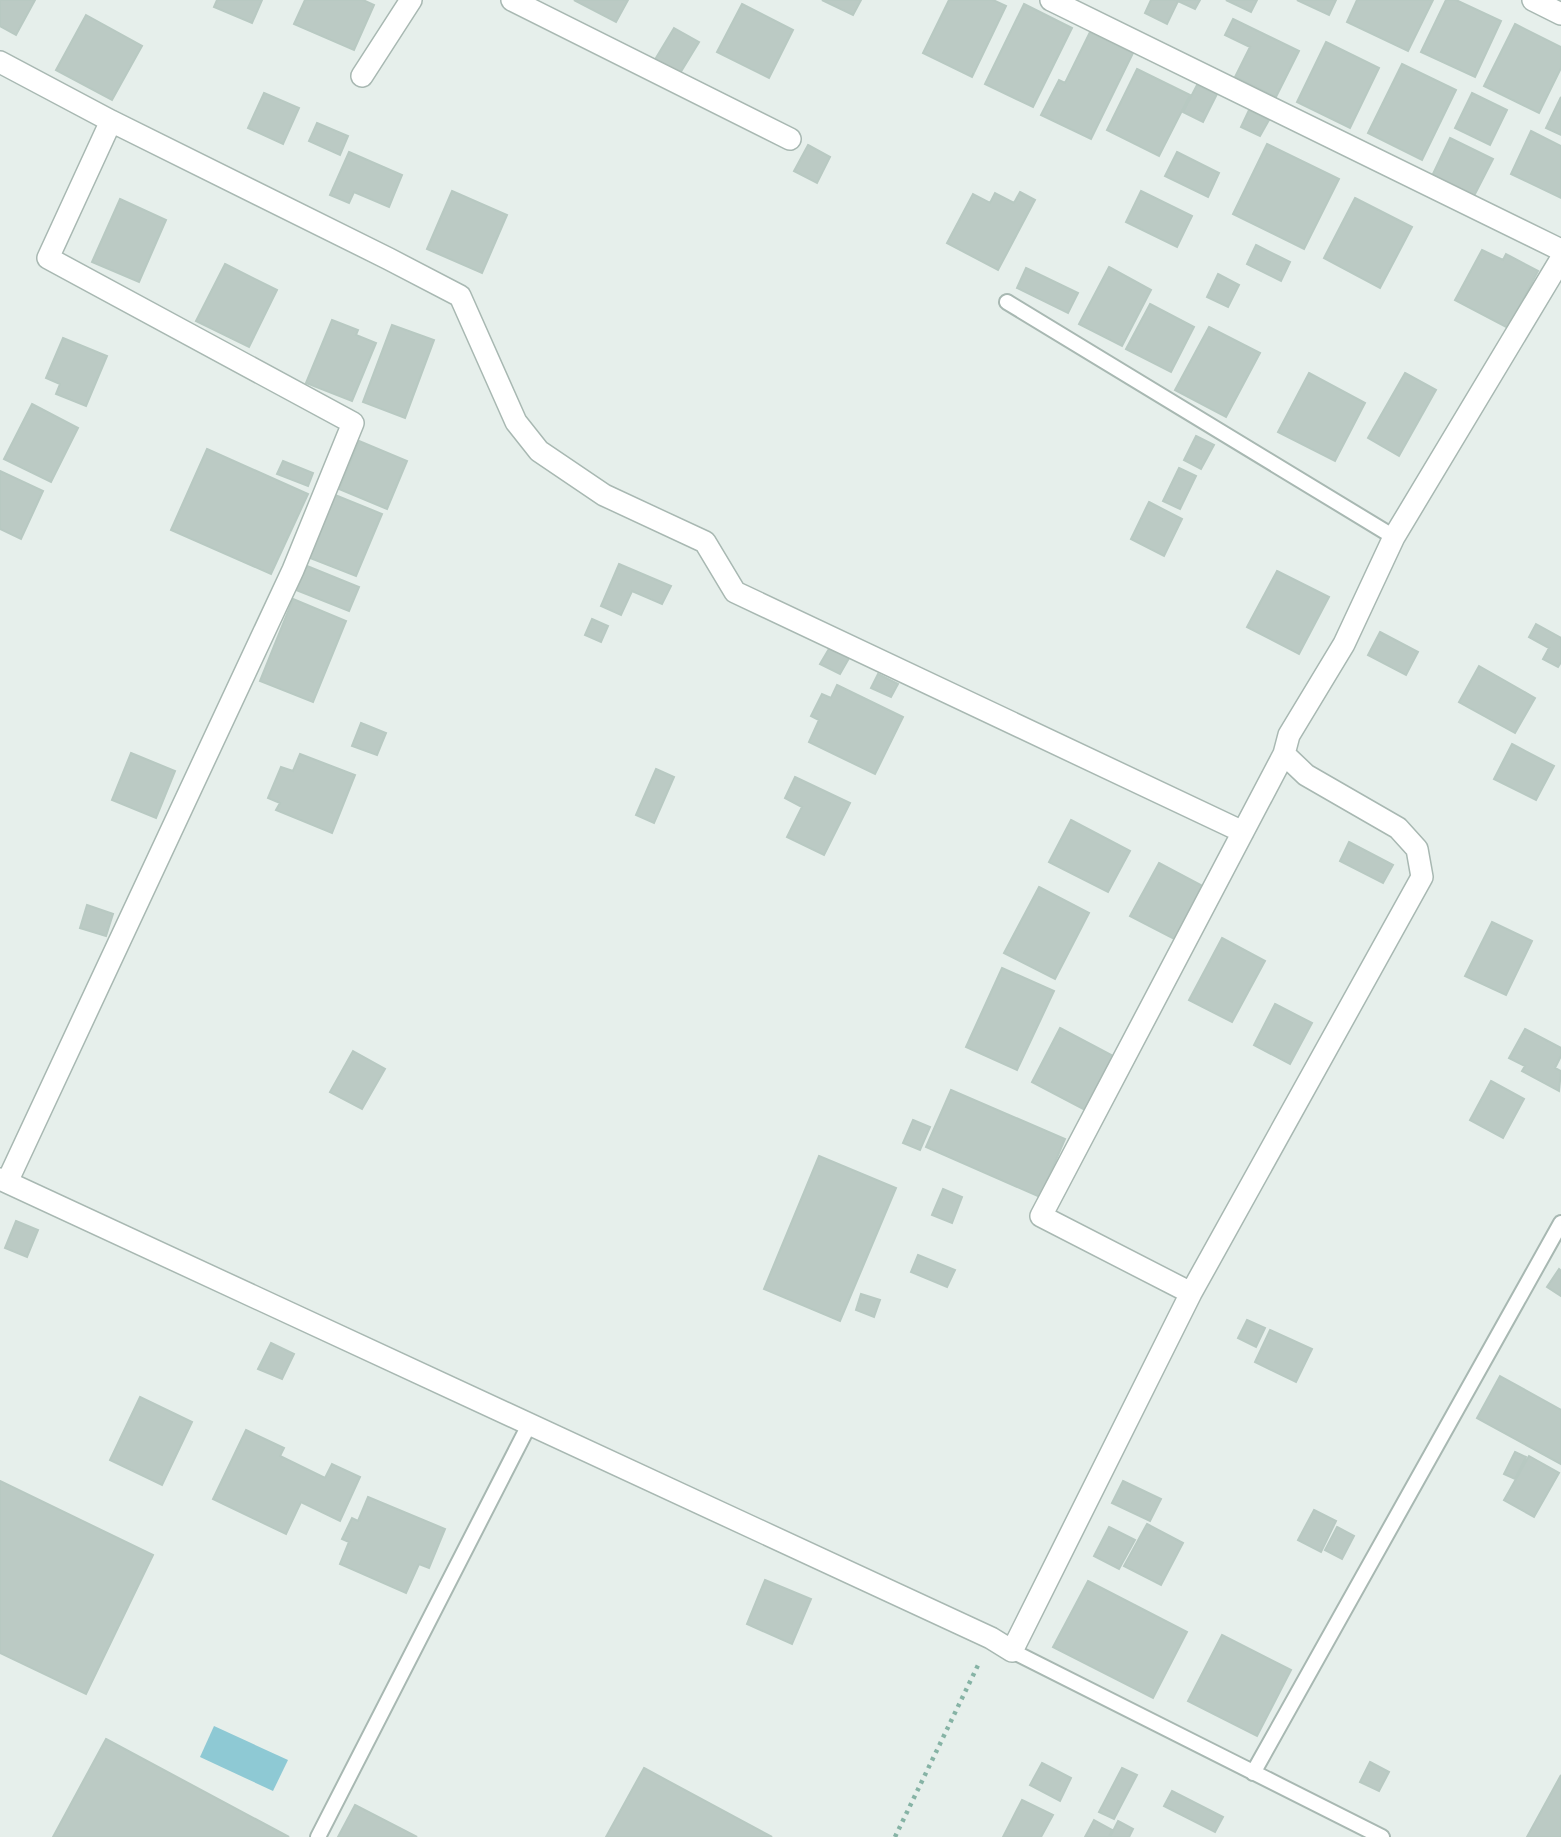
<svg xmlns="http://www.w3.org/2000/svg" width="1561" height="1837" viewBox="0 0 1561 1837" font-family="'Asap Condensed',sans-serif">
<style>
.water{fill:#8ec9d4}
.building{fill:#bbcac4;stroke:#b8c9c2;stroke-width:2}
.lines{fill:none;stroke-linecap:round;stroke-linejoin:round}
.lane-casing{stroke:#a8b8b2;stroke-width:18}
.street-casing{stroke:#a8b8b2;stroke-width:24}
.path{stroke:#86b3a5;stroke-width:4.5;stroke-dasharray:3.5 5;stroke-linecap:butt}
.lane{stroke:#fff;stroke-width:14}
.street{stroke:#fff;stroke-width:21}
</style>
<rect width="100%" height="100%" fill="#e6efeb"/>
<path class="water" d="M214 1726 288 1760 273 1791 200 1757Z"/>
<path class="building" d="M0 0H35L16 35 0 26Z
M217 0H262L252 23 214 7Z
M305 0H363L374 5 354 50 294 24Z
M574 0H628L616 22Z
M822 0H861L853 15Z
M949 0H993L1006 6 972 77 923 53Z
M1151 0H1200L1195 9 1178 1 1167 24 1145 13Z
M1226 0H1257L1251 12Z
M1297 0H1336L1329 15Z
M1357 0H1433L1408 51 1347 22Z
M1446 0H1456L1501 21 1475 77 1421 52Z
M742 4 793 30 769 78 717 52Z
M1024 4 1072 28 1033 107 985 84Z
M86 15 142 46 112 100 56 70Z
M1233 19 1299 51 1276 97 1235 77 1250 47 1225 35Z
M1515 24 1561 47V68L1539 113 1484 86Z
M674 28 699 42 677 78 653 63Z
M1090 32 1133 53 1091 139 1041 115 1059 80 1065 83Z
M1326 42 1379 68 1350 128 1297 102Z
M1402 64 1456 90 1422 160 1368 133Z
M1137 69 1190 95 1159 156 1107 130Z
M1197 85 1217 94 1203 122 1183 112Z
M264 93 299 108 283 144 248 128Z
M1472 93 1507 110 1490 145 1455 128Z
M1561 97V135L1546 128Z
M1249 110 1269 120 1260 136 1241 127Z
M317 123 348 136 340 155 309 141Z
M1531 131 1561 146V198L1511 174Z
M1450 138 1493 159 1474 196 1432 176Z
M1267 144 1339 179 1304 249 1233 214Z
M808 145 830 157 817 183 794 171Z
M349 152 402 175 389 207 354 192 349 203 330 195Z
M1177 152 1219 173 1208 197 1165 176Z
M452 191 507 215 482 273 427 249Z
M1141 191 1192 216 1177 247 1126 222Z
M1020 192 1035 200 998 270 947 243 973 194 990 203 995 193 1014 203Z
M1355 198 1412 227 1380 288 1324 258Z
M120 199 166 220 139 282 92 262Z
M1256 245 1290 262 1281 281 1247 264Z
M1482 250 1503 260 1506 254 1538 271 1508 328 1455 300Z
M225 264 277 290 249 347 196 321Z
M1109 267 1151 290 1122 346 1079 324Z
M1026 268 1078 293 1068 313 1017 288Z
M1218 274 1239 285 1228 307 1207 297Z
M1150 304 1194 327 1171 372 1126 349Z
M332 320 358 330 356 335 376 343 352 401 306 383Z
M392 325 434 340 405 418 363 402Z
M1209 327 1260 353 1226 417 1175 390Z
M63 338 107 356 86 406 56 394 60 384 46 378Z
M1309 373 1365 403 1335 461 1278 432Z
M1405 373 1436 390 1399 456 1368 438Z
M32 404 78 428 51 482 4 459Z
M1196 436 1214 445 1201 469 1184 460Z
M359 441 407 461 387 509 339 489Z
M207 449 308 494 271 574 171 530Z
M283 461 313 473 308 486 277 474Z
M1179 468 1196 476 1180 509 1163 501Z
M0 471 43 491 21 539 0 529Z
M335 495 382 514 356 576 310 558Z
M1149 502 1182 519 1164 556 1131 539Z
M619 564 671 586 662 604 632 591 621 615 601 606Z
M307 566 359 587 349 611 296 590Z
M1277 571 1329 597 1299 654 1247 627Z
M293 599 346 621 313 702 260 681Z
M592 619 608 626 601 642 585 635Z
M1536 624 1561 638V662L1558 667 1543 659 1549 648 1529 637Z
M1380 632 1418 652 1406 675 1368 655Z
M830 647 849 658 840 674 820 664Z
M1479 666 1535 698 1515 733 1459 702Z
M878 674 898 684 891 697 871 688Z
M837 685 903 717 875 774 809 742 819 720 811 716 822 694 831 698Z
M361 723 386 733 377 755 352 746Z
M1512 744 1554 766 1536 800 1494 779Z
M131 753 175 771 156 818 112 800Z
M300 754 355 775 332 833 276 810 280 803 268 798 281 767 293 771Z
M656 769 674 777 654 823 636 815Z
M795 777 850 803 824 855 787 837 802 807 785 798Z
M1071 820 1130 851 1108 892 1049 862Z
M1349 842 1393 865 1383 883 1340 861Z
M1159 863 1210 890 1182 943 1130 916Z
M1039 887 1089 913 1055 979 1004 953Z
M87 905 113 914 106 936 80 928Z
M1492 922 1532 941 1506 995 1465 976Z
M1222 938 1265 961 1232 1022 1189 1000Z
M1002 968 1054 991 1017 1070 966 1047Z
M1275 1004 1312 1023 1290 1064 1254 1045Z
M1060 1028 1113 1056 1085 1110 1032 1082Z
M1525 1029 1561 1048V1056L1555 1068 1561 1071 1559 1091 1522 1071 1525 1066 1509 1058Z
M353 1051 385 1069 362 1109 330 1092Z
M1491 1081 1524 1099 1503 1138 1470 1120Z
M951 1090 1065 1139 1040 1197 926 1147Z
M913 1120 930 1127 920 1150 903 1143Z
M819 1156 896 1188 840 1321 764 1289Z
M943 1189 962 1197 952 1223 932 1215Z
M16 1221 38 1230 27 1257 5 1248Z
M918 1255 955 1270 947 1287 911 1272Z
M1559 1269 1561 1271V1296L1547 1287Z
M861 1294 880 1300 874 1317 856 1310Z
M1247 1320 1265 1328 1256 1347 1238 1338Z
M1270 1330 1312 1349 1296 1382 1255 1362Z
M271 1343 294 1354 282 1379 258 1369Z
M1500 1376 1561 1410V1464L1477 1418Z
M140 1397 192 1422 162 1485 110 1460Z
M246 1430 284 1448 280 1456 325 1478 332 1464 360 1477 340 1521 301 1502 286 1534 213 1499Z
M1515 1452 1526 1457 1515 1479 1504 1474Z
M1529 1456 1559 1473 1534 1517 1504 1500Z
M0 1481 153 1555 86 1694 0 1653Z
M1123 1481 1161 1499 1150 1521 1112 1503Z
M368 1497 445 1529 429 1568 419 1564 406 1593 340 1564 349 1542 342 1539 352 1518 358 1521Z
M1314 1510 1336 1521 1321 1552 1298 1540Z
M1147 1524 1183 1543 1161 1585 1124 1566Z
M1109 1527 1135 1540 1119 1569 1094 1556Z
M1337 1527 1354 1536 1342 1559 1325 1550Z
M765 1580 811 1599 792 1644 747 1624Z
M1088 1581 1187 1632 1153 1698 1053 1647Z
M1222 1635 1291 1670 1257 1736 1188 1701Z
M106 1739 289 1837H53Z
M1370 1762 1389 1772 1379 1791 1360 1782Z
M1042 1763 1071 1778 1060 1801 1030 1785Z
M644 1768 772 1837H606Z
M1122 1768 1137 1775 1114 1819 1099 1812Z
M1561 1775V1837H1527Z
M1172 1791 1223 1817 1215 1832 1164 1806Z
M1022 1800 1053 1815 1041 1837H1003Z
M355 1805 417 1837H338Z
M1094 1820 1112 1830 1109 1837H1085Z
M1118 1821 1133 1829 1129 1837H1110Z"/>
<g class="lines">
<defs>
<path id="lane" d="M1007 302 1394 537
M1012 1651 1382 1837
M1253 1773 1561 1223
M318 1837 530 1423"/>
<path id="street" d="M512 0 790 139
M1051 0 1561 250
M1533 0 1561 14
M0 62 111 121 389 259 460 296 516 422 539 451 604 495 705 542 735 592 1243 832
M362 76 411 0
M0 1179 991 1638 1012 1651 1191 1293 1422 877 1417 849 1398 828 1306 775 1284 754 1289 735 1344 644 1394 537 1561 259
M7 1182 293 570 353 423 48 258 111 121
M1191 1293 1041 1216 1284 754"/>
</defs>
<use href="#lane" class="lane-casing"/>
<use href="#street" class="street-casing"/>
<path class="path" d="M895 1837 980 1661"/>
<use href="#lane" class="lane"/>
<use href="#street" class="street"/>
</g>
</svg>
